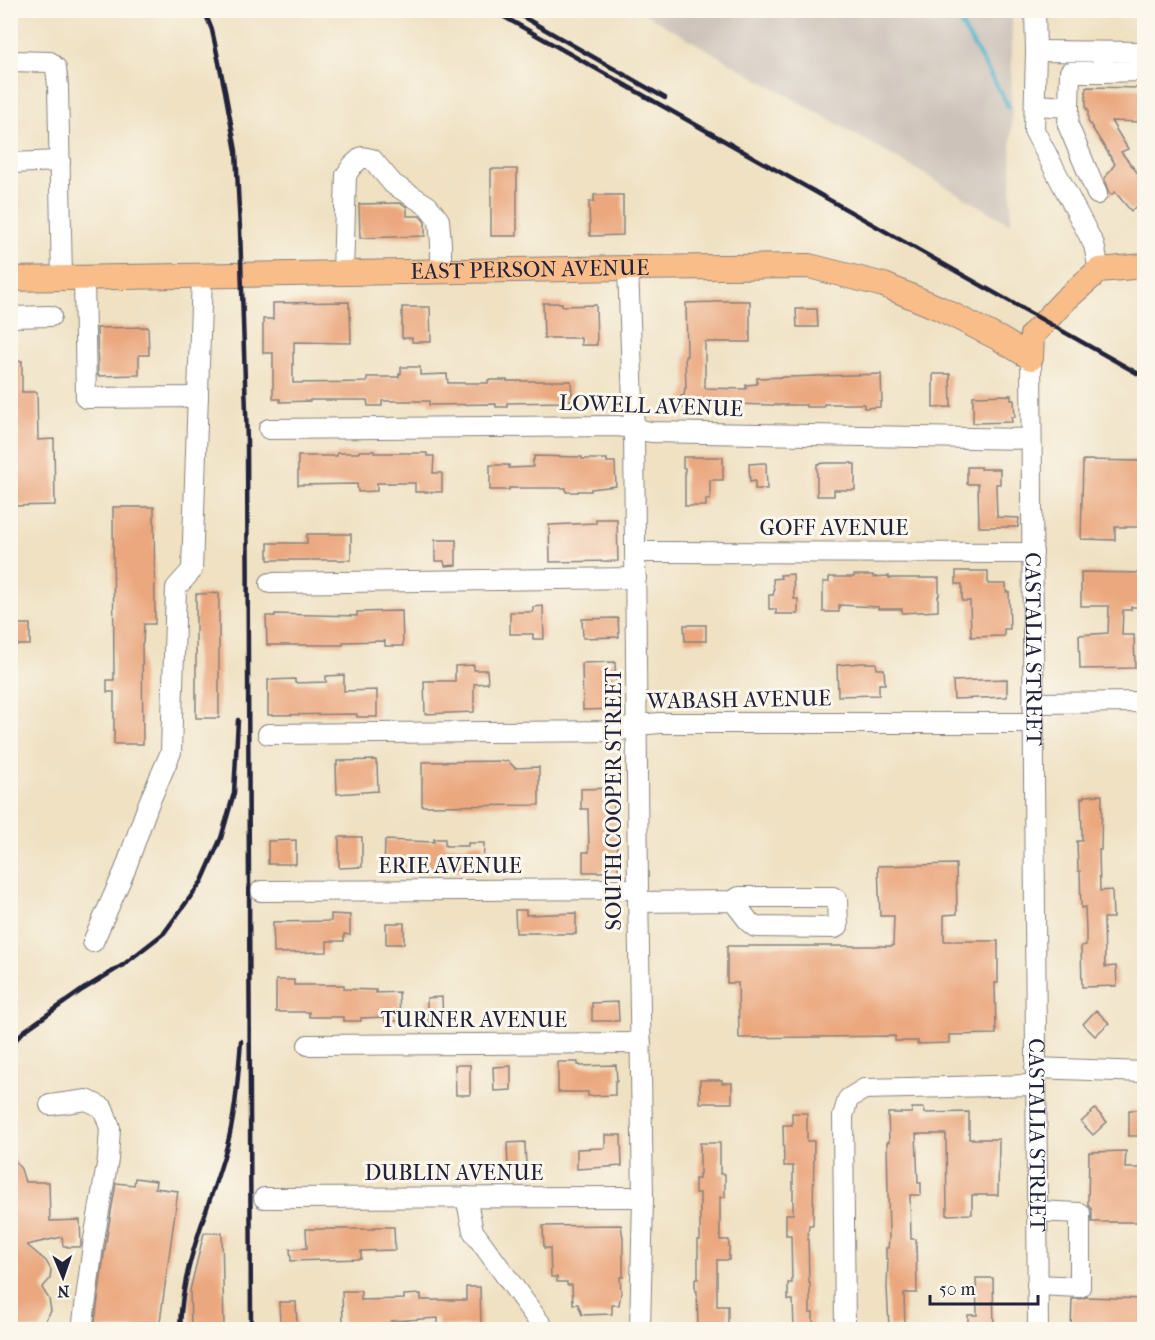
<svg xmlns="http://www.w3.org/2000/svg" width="1155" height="1340" viewBox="0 0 1155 1340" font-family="'IM FELL French Canon',serif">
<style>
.industrial{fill:#cdc2b9}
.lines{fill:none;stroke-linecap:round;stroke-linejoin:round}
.stream{stroke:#4db3cb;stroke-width:4.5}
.building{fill:#eba87f}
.minor-casing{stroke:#88827e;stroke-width:22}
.major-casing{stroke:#88827e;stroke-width:26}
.minor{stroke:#fff;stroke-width:20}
.major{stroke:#f8bd89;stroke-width:24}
.rail{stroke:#22223b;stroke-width:4.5}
.labels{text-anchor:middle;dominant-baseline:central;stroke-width:6;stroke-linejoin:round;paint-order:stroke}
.street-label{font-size:22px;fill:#22223b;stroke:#fbf7ec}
</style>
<rect width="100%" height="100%" fill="#fbf7ec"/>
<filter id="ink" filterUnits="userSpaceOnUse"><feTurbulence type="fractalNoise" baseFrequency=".0167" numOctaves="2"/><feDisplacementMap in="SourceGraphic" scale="12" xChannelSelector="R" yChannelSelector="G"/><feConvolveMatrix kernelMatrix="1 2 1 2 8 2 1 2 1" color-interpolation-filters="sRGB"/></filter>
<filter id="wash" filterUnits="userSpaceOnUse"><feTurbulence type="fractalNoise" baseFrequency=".008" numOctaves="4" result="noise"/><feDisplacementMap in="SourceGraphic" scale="24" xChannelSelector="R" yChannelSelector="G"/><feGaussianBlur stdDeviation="1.35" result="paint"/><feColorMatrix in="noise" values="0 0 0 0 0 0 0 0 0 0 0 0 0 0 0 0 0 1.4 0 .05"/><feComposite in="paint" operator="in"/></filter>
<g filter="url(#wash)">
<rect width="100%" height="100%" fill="#efe1c2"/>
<path class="industrial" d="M640 11H1012L1011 224Z"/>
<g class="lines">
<path class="stream" d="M953 10 1009 107"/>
</g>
<g id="blocks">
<path class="building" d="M1086 87 1144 88V122L1111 121 1128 149 1121 152 1144 181V199L1131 211 1115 192 1111 195 1108 191 1104 179 1115 164 1088 121V109H1086Z
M491 169H517V236H491Z
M594 195H623V235L590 236 589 202H594Z
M400 203 407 207V216H420L425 222V236L360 238 359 204Z
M716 301H750V342H705V388L746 389V385L757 384V378L881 374 882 402H880V407L864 408V404H824V407H806V405H769L732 404V408H681V396L684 395 685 388H686L685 356H687L686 303 716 302Z
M349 302V308H350L351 343 294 342V353H293V383L367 382V377H399V374H401V367H420V375L447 374 448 383H488V380H507V381H571L572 400H564V402L507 403V407H496V404L429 405V401H382V406H368L367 400H310V401L280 402V399H273V353H263V319H273V303Z
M543 303H562V306L596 305 597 345H581V338H544Z
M402 307H430L431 342H412V338H402Z
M796 309H817L818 327H797Z
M148 327 149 355H139V375L98 376 97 328Z
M10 361H22V392H37L38 440 54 439 55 505 10 506Z
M933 374H950L951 407 933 408Z
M1011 395V400H1014L1015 417H1011L1012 422 973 423V396Z
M359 451H374V453H427V456H434L433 473H442V492H415V483H377V491L358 492 357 484 298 485V456H337V453H359Z
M534 456 582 457V459H607V462H615L616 486 591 489V491H578V492H566V488H509V490H490V465H509V468L533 467V460H534Z
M683 457H723V480H710V500L706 499V506H685V468H683Z
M1083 460 1144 461V527H1115V540L1081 539Z
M763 463H766L767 489H755V481L750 482 749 464Z
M825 463H852V464H855V490H834V496H817V464Z
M967 467H981V469H1000V484H996L997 517 1019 518 1018 527H979L978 484H967Z
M113 507H154L155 624H144L143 643H142L143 744H114V692H107V680H114Z
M596 519H617L618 561 550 562 549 525 596 523Z
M307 534H351V560H268V543H307Z
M435 540H456V565L445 566 444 561H435Z
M956 571H988V584H1006V592H1009L1010 629H1004V636L971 637 970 601H962V584H956Z
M1081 572 1144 573V607H1131V610H1123L1122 635H1134L1135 668 1080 669 1079 635 1108 633 1109 606H1081Z
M793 574 794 599H798V614H776V609H769V595H773L774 592 773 579 781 578 780 575Z
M854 575H873V577L889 576V578H939V596H938V611L902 613V609H878V607L839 605V612H823V582H829V577H854Z
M219 593V718H196V594Z
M543 606 544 639H533V634H510V612H533V607Z
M402 611 403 646H385V641L343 642V645H267L266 616H275V614L357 616V612Z
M618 618 619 637 583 638 582 619Z
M10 624H30V645H10Z
M684 625H706V641H685Z
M615 662 616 689H620L621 707 616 708V709L583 710 582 663Z
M862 663H876L877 669H884L885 684H879V695L838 696 837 665Z
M474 665V670H487L488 683 474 684V712L425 714 424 681H455V666Z
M344 675V691L377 690V717H357V714L268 715V680L295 679V683L326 682V676Z
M1007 679V697L954 699 953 681Z
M376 760V764H377L378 791 337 794 336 765H337V761Z
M508 761 515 768 539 767V805L422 806V762Z
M613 788 614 815H616L618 872H583V852H589L588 809H581V789Z
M1102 795 1101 850H1099L1100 891 1112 890 1113 918H1104L1105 967 1116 966 1117 986 1082 987 1081 946 1086 945V930L1085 907 1081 908 1080 871H1078L1077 841H1082V833L1081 798H1084V796Z
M339 837H362V867L339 868Z
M434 839H445V846H468V843H484L483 871 445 870V872H428L384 871 385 840 434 842Z
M296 840V864H268V841Z
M956 864 957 914 944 915V941H998V983H995L996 1034 949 1035V1043L917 1044 918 1041H895V1036L739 1038 738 983H727V946H893L894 916H880L878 866Z
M515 910H526V915L576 913V934H551V933H516Z
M331 914 350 915V935L344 934V941H327V952L274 953 273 922 331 921Z
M386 923H404V944H386Z
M276 980H294V985H344V989L376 990V993L399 992 400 1021H385V1017L361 1018V1021H343V1017H309V1012H276Z
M442 997 443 1023H427V998Z
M618 1002 619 1021H592V1003Z
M1096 1010 1109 1023 1095 1036 1083 1024Z
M558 1062H578V1065H580V1066L616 1065 617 1081H615V1095L588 1096V1092H558Z
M455 1065H470V1095H456Z
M511 1066V1090L494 1091 493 1067Z
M700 1080H722V1083H732V1103H700Z
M912 1108H924L925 1113 969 1112V1139H999L998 1195H972V1214L947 1215 946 1134H916L918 1183H921V1195H910L911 1239H916L917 1293H904L905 1326 889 1327 887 1288 888 1259H886V1248H888L889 1239 887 1142H889L888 1113H912Z
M1095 1109 1107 1122 1093 1135 1081 1122Z
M1129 1110H1144V1136H1129Z
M792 1113H807V1141H814L813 1225H809L808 1234 809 1283H810V1313H813V1329H794L793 1300H788V1283H792L791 1235H786V1214H793V1166H784L783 1125H792Z
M605 1135H621L622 1166 577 1169V1149L605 1148Z
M525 1142 526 1167 508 1168 507 1143Z
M700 1143H720V1174H725V1197H720V1240H729V1260H717V1306H728V1329H698L697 1291H695V1279H698V1240H700V1193H695V1179H699V1174H700Z
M1126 1151 1125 1168H1144V1222H1092V1212L1091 1208 1088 1204 1089 1152Z
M10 1154 21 1169 25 1182H49L50 1221 80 1220 81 1246 79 1247H67V1246H63L62 1237 27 1245 46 1261 51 1270 50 1279 42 1288 49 1299 51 1311 40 1329H10Z
M135 1178 156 1181 155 1188 178 1191 159 1329H94L105 1247 116 1183 134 1185Z
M621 1225 623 1238V1277H620L621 1292 619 1305H612V1314L582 1315 578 1304H573L572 1285H567V1282H557V1277H551L550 1248H544L543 1226Z
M374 1227H394L395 1250 361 1251V1259L291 1261 290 1249 307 1248 306 1229H374Z
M204 1233H222L224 1329H191L190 1290Z
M976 1278H993L994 1329H968V1315H977Z
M466 1287H480L481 1326H438V1318L391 1321 392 1327 369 1328V1324H343L342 1291H361V1300L404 1299V1295L421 1294V1300H466Z
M1086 1297 1144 1299V1329H1071L1072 1299H1080Z
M279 1302H296L297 1325H280Z"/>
</g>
</g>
<g filter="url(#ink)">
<use href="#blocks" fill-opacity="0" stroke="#88827e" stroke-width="1.5"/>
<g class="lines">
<defs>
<g id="minor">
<path d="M1035 10 1036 51 1034 130 1094 245 1099 270"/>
<path d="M1036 51 1144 52"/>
<path d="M1103 59V72L1141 71V52"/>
<path d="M10 61 50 62 56 68 58 86 62 279"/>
<path d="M1035 105 1069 107 1070 72H1103"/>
<path d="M1069 107 1068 125 1097 194"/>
<path d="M10 163 60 161"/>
<path d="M628 268 634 429 638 889 643 1197 640 1330"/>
<path d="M343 273 346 175 352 166 362 157 372 159 393 184 428 206 439 220 441 243V271"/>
<path d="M84 278 86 398 198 397"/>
<path d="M10 317 51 316"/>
<path id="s1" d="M1031 358 1038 1330"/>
<path d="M269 429 618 426 651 432 1031 439"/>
<path d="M635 552 1033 553"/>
<path d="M270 583 636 578"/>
<path d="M1033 703 1144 702"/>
<path d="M268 734 618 731 637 725 660 723H1032"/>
<path d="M261 891 638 889"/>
<path d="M638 902 733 901 739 897H833L837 900 838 926 835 928 755 927 750 923 733 901"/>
<path d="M93 942 125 870 148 805 171 752 176 588 192 570 202 276"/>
<path d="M308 1045 641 1043"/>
<path d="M1035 1068 1144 1072"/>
<path d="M50 1105 87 1100 103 1108 110 1128 108 1159 93 1245 82 1330"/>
<path d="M466 1197 473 1231 545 1330"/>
<path d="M264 1198 643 1197"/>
<path d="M1036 1211 1080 1213V1287L1037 1285"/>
<path d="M845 1330 843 1116 848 1099 864 1089 1035 1085"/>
</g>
<g id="major">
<path id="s2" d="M10 279 628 268 809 266 884 285 939 308 1000 339 1031 358 1032 335 1065 300 1099 270 1144 266"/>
</g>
</defs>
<use href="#minor" class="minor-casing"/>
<use href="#major" class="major-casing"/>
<use href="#minor" class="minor"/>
<use href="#major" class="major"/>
<path class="rail" d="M204 10 212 30 225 91 236 151 240 229 247 442 251 1330
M492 10 1144 377
M511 10 665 98
M10 1046 24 1031 82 990 123 965 164 933 202 881 221 838 234 793 238 720
M180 1330C181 1265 210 1207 227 1146 236 1112 238 1076 241 1041"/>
</g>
</g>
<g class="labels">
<g class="street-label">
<text stroke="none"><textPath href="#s2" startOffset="520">EAST PERSON AVENUE</textPath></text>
<text transform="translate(651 406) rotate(2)">LOWELL AVENUE</text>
<text x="834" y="528">GOFF AVENUE</text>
<text stroke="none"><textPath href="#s1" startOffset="291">CASTALIA STREET</textPath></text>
<text transform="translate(739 700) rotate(-1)">WABASH AVENUE</text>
<text transform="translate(614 799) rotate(-90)">SOUTH COOPER STREET</text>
<text x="450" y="866">ERIE AVENUE</text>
<text x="474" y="1020">TURNER AVENUE</text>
<text stroke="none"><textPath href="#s1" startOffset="777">CASTALIA STREET</textPath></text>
<text x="454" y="1173">DUBLIN AVENUE</text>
</g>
</g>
<rect width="1155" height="1340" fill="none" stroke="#fbf7ec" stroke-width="36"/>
<g transform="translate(63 1277) rotate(178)" stroke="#fbf7ec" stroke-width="4.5" paint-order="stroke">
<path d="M0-4.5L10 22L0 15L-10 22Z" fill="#22223b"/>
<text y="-9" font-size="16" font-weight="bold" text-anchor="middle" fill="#22223b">N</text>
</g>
<path d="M930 1295v9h108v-9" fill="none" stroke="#22223b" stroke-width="3"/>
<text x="939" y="1295" font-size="18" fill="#22223b" stroke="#fbf7ec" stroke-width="4.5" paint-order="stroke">50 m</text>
</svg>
